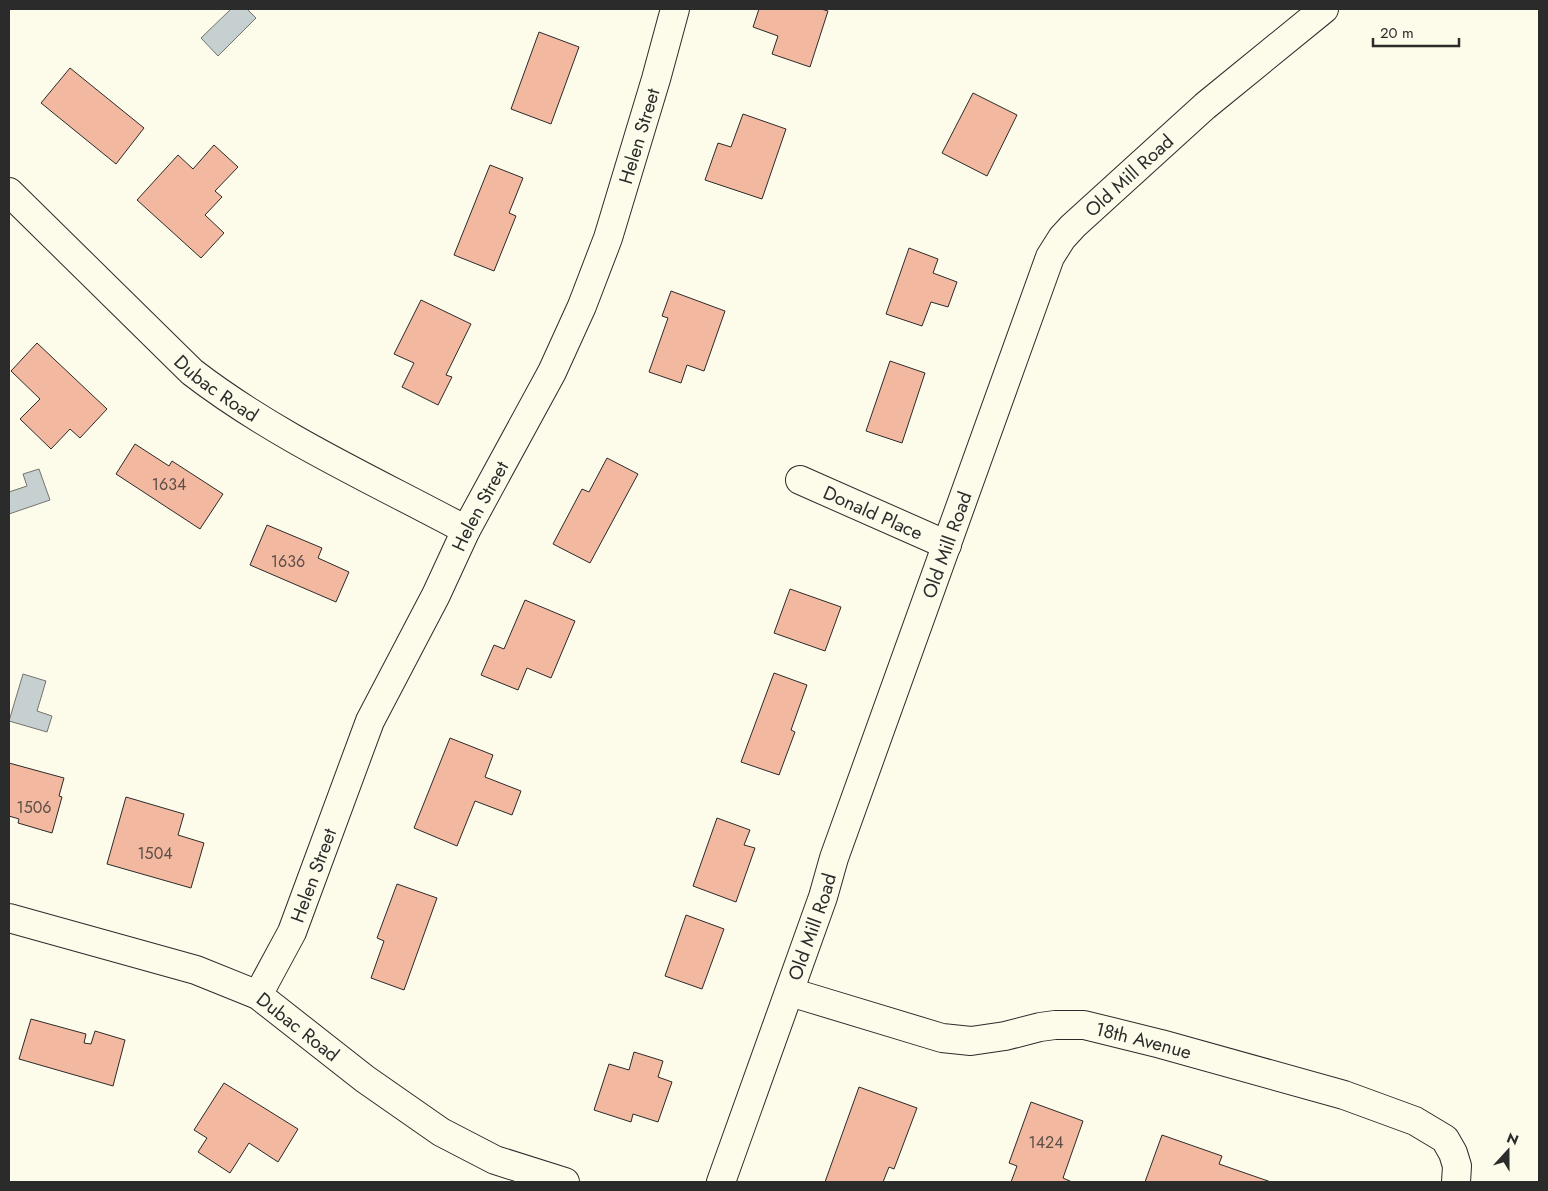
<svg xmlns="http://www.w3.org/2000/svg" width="1548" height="1191" viewBox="0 0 1548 1191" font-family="Jost,sans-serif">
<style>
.water{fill:#c7d0d0;stroke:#74746e}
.building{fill:#f2b8a0;stroke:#2b2b2b}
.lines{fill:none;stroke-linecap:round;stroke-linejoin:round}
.minor-casing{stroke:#2b2b2b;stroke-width:30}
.minor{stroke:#fdfbea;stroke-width:28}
.labels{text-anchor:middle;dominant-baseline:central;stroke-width:4;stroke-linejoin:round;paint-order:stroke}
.number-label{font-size:16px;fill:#5d4e48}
.street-label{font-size:19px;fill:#2b2b2b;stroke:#fdfbea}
</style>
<rect width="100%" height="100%" fill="#fdfbea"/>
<path class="water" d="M231 9H247L256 18 218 56 201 38Z
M39 469 50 500 9 514V492L27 486 23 474Z
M23 674 46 681 37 711 52 716 47 732 9 721Z"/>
<path class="building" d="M759 9H821L828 11 810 67 772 54 778 36 753 27Z
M539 32 579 47 551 124 511 109Z
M70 68 144 128 116 164 41 103Z
M973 93 1017 115 987 176 942 153Z
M743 114 786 129 762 199 705 180 718 143 731 147Z
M214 145 238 167 215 191 222 197 205 215 224 233 201 258 137 200 178 155 193 169Z
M490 165 523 178 509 213 516 216 494 271 454 255Z
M909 248 938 259 933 273 957 282 948 307 931 302 922 326 886 314Z
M671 291 725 311 704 371 687 365 681 383 649 372 668 318 662 316Z
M421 300 471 324 446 375 452 377 438 405 402 387 414 363 394 354Z
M37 343 107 409 80 438 70 429 51 449 20 419 40 399 11 371Z
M890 361 925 373 902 443 866 431Z
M135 444 169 466 172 461 223 494 200 529 116 474Z
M607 458 638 474 590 563 553 544 582 489 589 492Z
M267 525 322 548 318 558 349 572 336 602 250 565Z
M790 589 841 607 825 651 774 633Z
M525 600 575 621 551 678 527 668 518 690 481 675 494 645 504 649Z
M774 673 807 685 791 730 795 732 779 775 741 762Z
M450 738 493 755 485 777 521 791 512 815 475 801 457 846 414 828Z
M9 763 64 778 59 796 62 797 52 833 18 823 19 819 9 816Z
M126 797 184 814 178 835 204 843 191 888 107 864Z
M717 818 750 830 744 845 755 848 736 902 693 886Z
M397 884 437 898 404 990 371 978 384 941 377 938Z
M686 915 724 929 702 989 665 976Z
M31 1019 86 1034 84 1043 91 1044 95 1031 125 1040 113 1086 19 1059Z
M634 1052 663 1061 658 1077 672 1082 658 1122 633 1114 631 1122 594 1110 609 1064 629 1070Z
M224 1083 298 1129 278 1162 249 1143 230 1173 198 1152 207 1138 194 1130Z
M859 1087 917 1108 894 1169 889 1167 883 1182H825Z
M1031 1102 1083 1121 1063 1178 1072 1182H1011L1017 1166 1009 1163Z
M1162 1135 1222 1156 1219 1164 1271 1182H1145Z"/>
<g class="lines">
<defs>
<g id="minor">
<path id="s1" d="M9 192 192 372C275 436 373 480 466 530"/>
<path id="s2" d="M800 480 947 545"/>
<path id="s3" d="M9 918 196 970 258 995 365 1079 441 1132 495 1160 565 1182"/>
<path id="s4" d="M790 992 942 1038 971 1041 1005 1036 1040 1027 1055 1025H1084L1161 1044 1344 1095 1415 1121 1445 1139 1453 1153 1457 1166 1456 1182"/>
<path id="s5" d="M258 995 292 932 370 721 436 595 466 530 552 372 582 306 608 238 656 79 675 9"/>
<path id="s6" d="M721 1182 823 897 834 858 1050 257 1062 238 1073 226 1205 106 1324 9"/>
</g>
</defs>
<use href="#minor" class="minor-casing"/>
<use href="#minor" class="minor"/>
</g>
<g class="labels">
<g class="number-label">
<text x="169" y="484">1634</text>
<text x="288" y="561">1636</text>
<text x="34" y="807">1506</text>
<text x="155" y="853">1504</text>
<text x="1046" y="1142">1424</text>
</g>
<g class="street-label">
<text stroke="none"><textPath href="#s5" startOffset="942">Helen Street</textPath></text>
<text stroke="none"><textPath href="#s6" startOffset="1096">Old Mill Road</textPath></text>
<text stroke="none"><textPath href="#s1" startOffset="286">Dubac Road</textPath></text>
<text stroke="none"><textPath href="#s5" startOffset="538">Helen Street</textPath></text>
<text stroke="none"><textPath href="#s2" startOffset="80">Donald Place</textPath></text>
<text stroke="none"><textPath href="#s6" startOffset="676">Old Mill Road</textPath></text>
<text stroke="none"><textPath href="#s5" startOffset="132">Helen Street</textPath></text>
<text stroke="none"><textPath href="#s6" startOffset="271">Old Mill Road</textPath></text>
<text stroke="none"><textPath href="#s3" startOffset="312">Dubac Road</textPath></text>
<text stroke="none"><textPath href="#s4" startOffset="364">18th Avenue</textPath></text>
</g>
</g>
<rect width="1548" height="1191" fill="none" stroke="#2b2b2b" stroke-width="20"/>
<g transform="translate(1508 1151) rotate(21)" stroke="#fdfbea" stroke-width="4" paint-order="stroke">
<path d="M0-4L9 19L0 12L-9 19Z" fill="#2b2b2b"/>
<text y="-8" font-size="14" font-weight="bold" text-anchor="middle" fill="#2b2b2b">N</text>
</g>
<path d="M1373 38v8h86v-8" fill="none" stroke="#2b2b2b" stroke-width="2.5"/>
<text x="1380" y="38" font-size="15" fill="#2b2b2b" stroke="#fdfbea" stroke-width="4" paint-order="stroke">20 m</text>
</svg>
